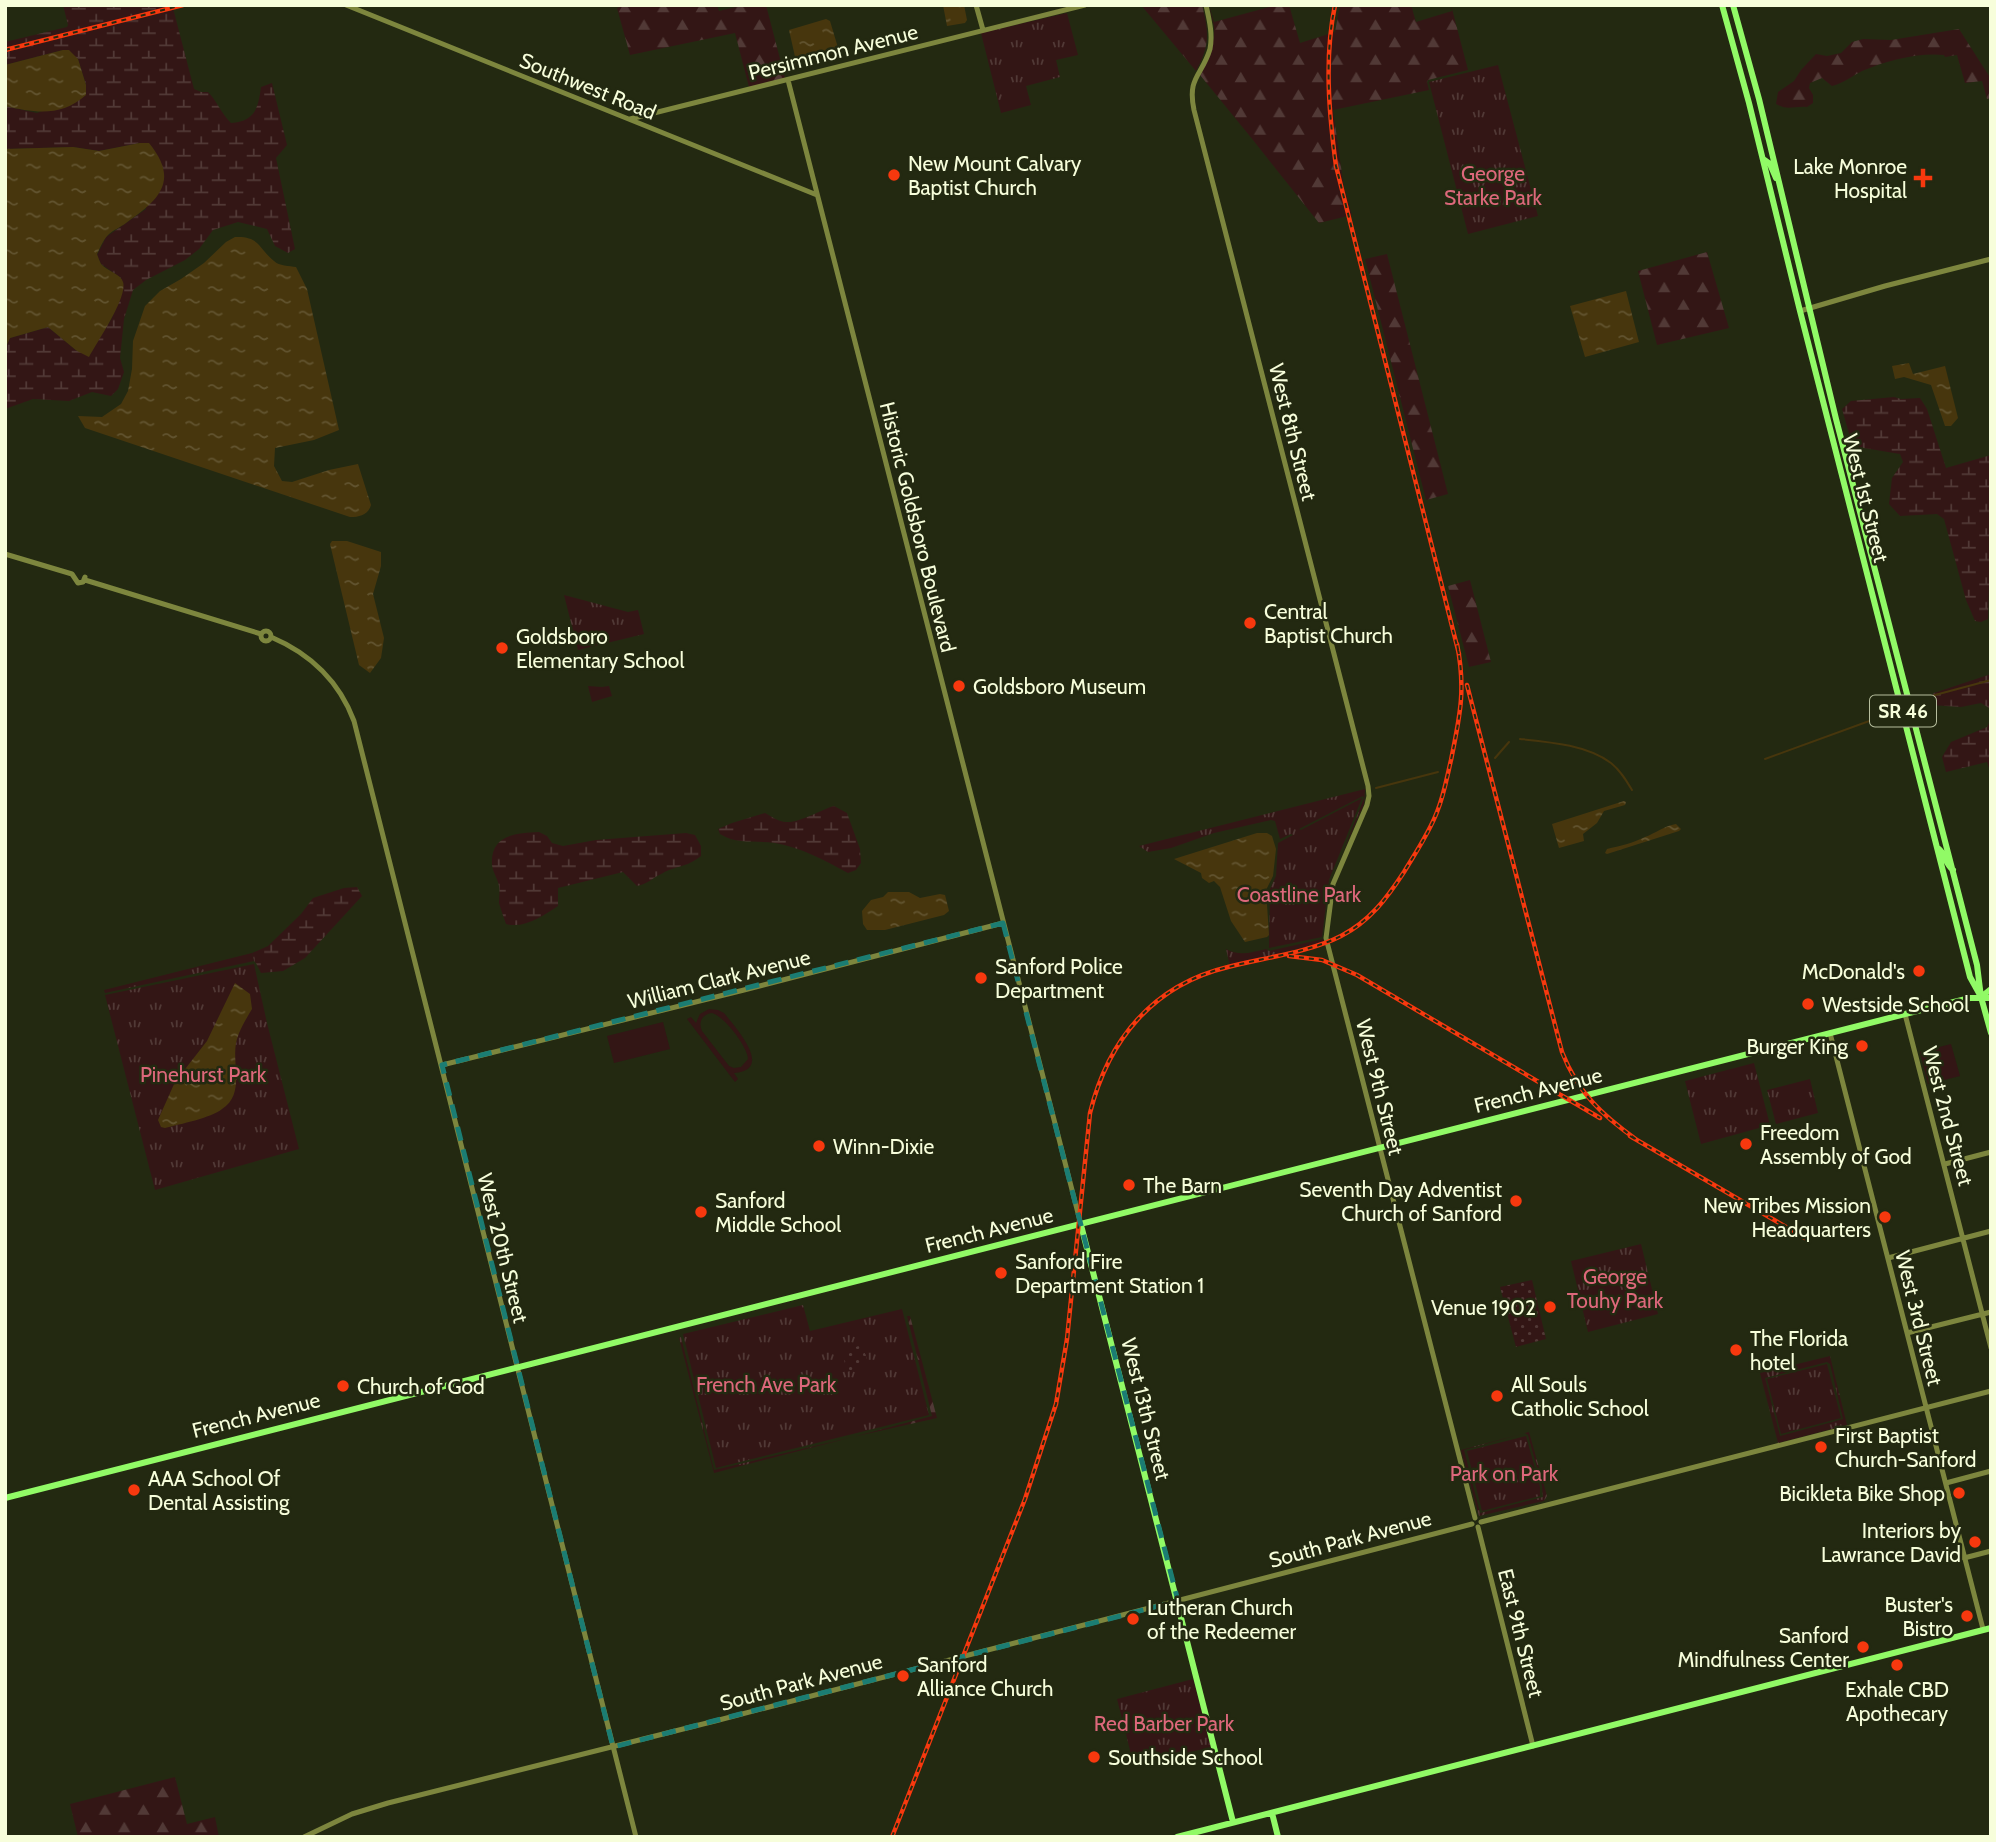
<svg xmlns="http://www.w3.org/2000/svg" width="1996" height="1842" viewBox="0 0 1996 1842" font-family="Cabin,sans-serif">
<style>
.grass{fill:#331615;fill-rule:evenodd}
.forest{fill:url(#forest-firs)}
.wetland{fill:url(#wetland-marsh)}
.park{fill:url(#park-tufts);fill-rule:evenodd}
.garden{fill:url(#garden-dots)}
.water{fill:url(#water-ripples)}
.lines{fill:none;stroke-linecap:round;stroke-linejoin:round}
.stream{stroke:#47360d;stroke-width:2}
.minor{stroke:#7d863e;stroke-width:5}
.major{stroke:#91fa66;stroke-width:6}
.rail-casing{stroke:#f7380e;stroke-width:4.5}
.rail{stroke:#232911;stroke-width:2;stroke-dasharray:5;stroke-linecap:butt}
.marked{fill:none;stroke:#1b7d73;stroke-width:5;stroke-dasharray:14 9;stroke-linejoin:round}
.poi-dot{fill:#f7380e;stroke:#232911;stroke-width:2.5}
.labels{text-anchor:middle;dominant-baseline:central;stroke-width:5;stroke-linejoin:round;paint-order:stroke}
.shield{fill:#232911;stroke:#b7be9e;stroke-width:2}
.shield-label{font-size:19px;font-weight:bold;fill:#f7fedb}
.street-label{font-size:21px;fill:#f7fedb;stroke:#232911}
.poi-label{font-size:21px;fill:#f7fedb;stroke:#232911;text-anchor:start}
.park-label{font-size:21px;fill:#dd687b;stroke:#232911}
</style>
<defs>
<pattern id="forest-firs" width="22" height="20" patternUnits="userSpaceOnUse" patternTransform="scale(1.75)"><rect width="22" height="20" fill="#331615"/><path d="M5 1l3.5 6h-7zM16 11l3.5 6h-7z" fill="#513936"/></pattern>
<pattern id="wetland-marsh" width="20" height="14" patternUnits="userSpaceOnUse" patternTransform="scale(1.75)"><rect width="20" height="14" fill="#331615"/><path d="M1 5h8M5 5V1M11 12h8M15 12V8" fill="none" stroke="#513936"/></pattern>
<pattern id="park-tufts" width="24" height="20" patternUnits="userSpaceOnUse" patternTransform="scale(1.75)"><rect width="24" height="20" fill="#331615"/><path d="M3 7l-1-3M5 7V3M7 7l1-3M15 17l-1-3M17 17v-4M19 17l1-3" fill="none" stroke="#513936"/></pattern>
<pattern id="garden-dots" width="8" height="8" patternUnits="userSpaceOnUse" patternTransform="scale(1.75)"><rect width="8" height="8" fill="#331615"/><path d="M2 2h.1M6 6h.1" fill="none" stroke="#513936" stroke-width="1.8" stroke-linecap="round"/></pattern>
<pattern id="water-ripples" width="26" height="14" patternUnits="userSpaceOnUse" patternTransform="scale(1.75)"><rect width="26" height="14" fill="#47360d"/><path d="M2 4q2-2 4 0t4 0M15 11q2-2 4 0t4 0" fill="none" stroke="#625430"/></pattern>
</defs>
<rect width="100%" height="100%" fill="#232911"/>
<path class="grass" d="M709 1009 718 1010 724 1013C735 1027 775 1070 734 1073L738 1079 735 1082 687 1019 691 1017 696 1023 700 1014ZM712 1013C724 1016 748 1047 748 1059L741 1067 734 1068 729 1066 702 1031C698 1022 702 1014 712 1013Z
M663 1022 670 1049 614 1063 607 1036Z
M1951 1044 1960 1076 1928 1084 1920 1052Z"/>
<path class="forest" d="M625 5H717L719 11 744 5H766L785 78 749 87 735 33 630 55 617 8Z
M1141 5H1202C1209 33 1210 45 1196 71Z
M1209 5 1214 22 1277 5H1289L1300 43 1335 32 1340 5H1411L1416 22 1452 11 1451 5 1468 70 1428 80 1427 82 1429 90 1333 110 1344 188 1352 215 1319 223 1253 140 1200 75C1208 59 1215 46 1214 27 1213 20 1210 11 1209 5Z
M1959 29 1991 79V98L1987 99 1982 81 1965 83 1957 55 1945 57 1944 55C1919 52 1885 61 1862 71 1852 76 1844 83 1832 86L1822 78 1810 83 1809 88 1813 95V103L1807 107C1793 106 1788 111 1776 104L1778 92 1794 81 1801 70 1816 54 1827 56 1841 53 1852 42 1863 39 1891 40Z
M1707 252 1729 328 1657 345 1638 271Z
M1387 254 1448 494 1426 500 1365 259Z
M1470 580 1491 662 1469 667 1448 586Z
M907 1316H910L937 1418 853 1437 932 1416Z
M175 1777 187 1824 215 1817 219 1837H78L70 1804Z"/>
<path class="wetland" d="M63 5H175L173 8 194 89 201 92H208C217 101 221 113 231 123 255 121 258 109 261 87L272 83 287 145 276 158 295 249 288 253 275 246 267 229 238 222 213 230 199 249 185 260 146 280 133 290 124 319 120 358 124 372 118 389 111 396 92 392 69 401 33 399 5 409V349L10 338 48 327 77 351C114 325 114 321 121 278L101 264 97 255 106 237 146 209 149 143H140L99 151 73 147 5 149V106L37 113 86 94V85L78 59 63 50 5 65V42L67 27 68 25Z
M1894 397 1901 399 1920 398 1927 409 1946 468 1991 455V583L1989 586 1988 619 1981 622 1975 621 1966 600 1944 519 1937 514 1900 516 1889 504 1892 478 1903 462 1900 454 1858 447 1850 437 1842 409 1851 401Z
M1991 674V774L1987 762 1946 772 1942 757 1951 742 1987 727 1990 721 1989 708 1981 703 1961 707 1931 705 1928 700 1934 693Z
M834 806 847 813 860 849 861 863 856 870 848 873C826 861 800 847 775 843 756 840 737 845 720 834L718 829 732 823 765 813C771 816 779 822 786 822 800 823 820 810 834 806Z
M539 832 547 836 552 843 563 846 596 840 686 833 695 835 701 846V856C686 868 677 865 663 873 652 878 648 884 637 886L623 872 558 888V906C543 916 524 929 506 924 504 918 501 910 499 903 499 898 500 892 499 886 498 879 493 873 492 865 490 835 515 833 539 832Z
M357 887 362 896 305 958 283 971 261 973 256 963 254 961 252 953 268 946 301 914 313 898 344 888Z"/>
<path class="park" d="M1067 13 1078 55 1056 60 1060 77 1026 86 1031 105 1001 113 981 33Z
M1498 65 1538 216 1468 234 1429 82Z
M564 595 628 612 638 610 644 634 578 650Z
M588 686 602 687 609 686 612 696 592 702Z
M1365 789 1364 804 1343 852 1364 798 1363 796 1299 829 1301 830 1362 798 1329 880 1322 937 1269 948 1270 889 1276 876 1278 843 1293 835 1291 834 1280 839 1275 821 1271 820 1214 833 1171 848 1148 852 1139 846Z
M1323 939 1324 942 1320 943 1230 966 1226 949C1240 957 1252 952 1266 949L1269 951Z
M252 953 254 961 105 993 104 990Z
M254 964 267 1023 299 1149 155 1190 105 995Z
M1754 1063 1770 1125 1701 1144 1685 1081Z
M1810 1079 1818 1113 1776 1124 1767 1090Z
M1641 1244 1658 1314 1588 1332 1571 1261Z
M803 1305 810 1331 902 1309 929 1415 716 1468 683 1334Z
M681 1337 714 1470 853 1437 714 1473 679 1338Z
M1830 1356 1847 1425 1778 1443 1760 1373ZM1827 1362 1830 1364 1843 1419 1780 1436 1765 1378Z
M1827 1364 1841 1418 1781 1434 1767 1379Z
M1529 1432 1547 1496 1544 1501 1479 1516 1461 1450ZM1525 1433 1528 1435 1542 1486 1543 1497 1480 1513 1464 1450Z
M1526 1436 1540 1487V1496L1482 1511 1467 1451Z
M1193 1679 1211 1747 1134 1766 1117 1699Z"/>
<path class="garden" d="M1532 1280 1546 1339 1516 1347 1500 1287Z
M862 1345 869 1365 847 1372 842 1351Z"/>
<path class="water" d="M943 5H964L967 20 965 23 947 26Z
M826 19 830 21 839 51 822 58 796 61 789 30Z
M63 50H69L78 59 86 85V95C61 117 36 113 5 106V65Z
M140 143H149C180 181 159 200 126 223 121 227 113 230 108 235 103 240 100 248 97 254 98 257 100 262 101 264 107 271 121 274 123 282 128 297 97 342 89 357L77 351 48 327 10 338 5 349V149L73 147 99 151Z
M235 237C260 236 258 248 274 261 279 266 289 266 296 267L307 289 339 430 314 440 275 448 274 466 282 481 292 482 329 470 358 464 371 505C368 515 360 517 350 517L85 428 78 416 102 417 121 404 128 391 132 369 133 341 145 306 160 291 181 279 204 263 226 242Z
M1626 291 1639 342 1585 357 1570 306Z
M1909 363 1913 374 1945 366 1958 418 1951 426H1945L1931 385 1904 377 1895 379 1892 366Z
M332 541H347L381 552V566L373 594 384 638 381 658 370 673 359 665 330 544Z
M1624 801 1626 802 1625 805 1604 811 1597 823 1583 834 1584 841 1559 848 1552 824Z
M1676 824 1681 829 1679 831 1607 854 1605 853 1607 849C1620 846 1633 843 1645 837 1656 833 1664 826 1676 824Z
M1257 833H1267L1272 836 1276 849 1273 876 1266 890 1269 935 1267 937 1245 942 1231 921 1220 887 1214 881 1209 883 1202 878 1201 873 1174 859Z
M888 892H909L920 898 940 894 945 895 949 911 944 915 885 930H867L863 924 862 911 871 900 883 897Z
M235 983 250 994 252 1009C245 1021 239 1030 236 1043 232 1065 245 1094 222 1109 211 1118 180 1124 165 1128L161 1127 158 1120 175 1082 207 1041Z"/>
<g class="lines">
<path class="stream" d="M1916 705 1935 695 1991 680
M1520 739C1550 742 1587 745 1611 763 1620 770 1626 780 1632 790
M1495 758 1509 742
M1765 759 1883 716
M1376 788 1438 772"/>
<path class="minor" d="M346 5 817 195
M976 5 983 30
M1206 5C1209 19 1213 34 1210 49 1202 76 1187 77 1194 110L1368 786 1369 796 1367 805 1333 884 1326 938 1475 1518
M788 80 1081 1225
M630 119 1085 5
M1800 311 1885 286 1991 259
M5 554 72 574 78 583 83 582 85 577
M85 580 261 634
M261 636a5 5 0 1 1 10 0a5 5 0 1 1-10 0Z
M271 637C311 654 339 681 354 721L636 1837
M1905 1014 1991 1348
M1830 1033 1983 1629
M442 1065 744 990 1003 923
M1945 1164 1991 1152
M1888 1258 1991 1231
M1907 1333 1991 1312
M1946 1483 1991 1471
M1481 1522 1991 1391
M1478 1527 1533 1746
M1964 1558 1991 1551
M304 1837 352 1814 388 1803 719 1720 1472 1524"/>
<path class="major" d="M1722 5 1749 103 1800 311 1970 977 1980 995
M1733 5 1759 99 1836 419 1977 965 1981 997 1991 1033
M1763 159 1770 164 1776 178
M1939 849C1946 855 1945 864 1953 870
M1981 997 1991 989
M1081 1225 1233 1822
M5 1498C638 1333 1273 1178 1905 1014L1970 998H1991
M1272 1813 1278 1837
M1177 1837 1991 1628"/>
<defs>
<path id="rail" d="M1335 5C1324 58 1329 114 1336 166L1459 654
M5 50 183 5
M1467 685 1562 1052C1578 1093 1602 1115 1637 1140
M1289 956 1322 960 1357 975 1600 1118
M1630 1136 1805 1238
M892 1837 1025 1499 1056 1404 1067 1339 1090 1113C1108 1040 1153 985 1228 967 1263 958 1310 952 1341 936 1370 921 1387 898 1404 872 1416 852 1429 833 1437 812 1444 795 1447 777 1451 760 1460 716 1466 689 1457 644"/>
</defs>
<use href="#rail" class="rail-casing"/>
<use href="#rail" class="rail"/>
</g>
<path class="marked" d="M1003 923 1178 1601 613 1747 442 1065Z"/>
<g class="poi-dot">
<circle cx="894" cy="175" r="7"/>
<path d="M1919.5 167.5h7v7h7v7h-7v7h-7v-7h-7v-7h7z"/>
<circle cx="1250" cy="623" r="7"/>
<circle cx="502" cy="648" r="7"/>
<circle cx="959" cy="686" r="7"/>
<circle cx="1919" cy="971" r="7"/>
<circle cx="981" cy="978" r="7"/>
<circle cx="1808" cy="1004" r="7"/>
<circle cx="1862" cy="1046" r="7"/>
<circle cx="1746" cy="1144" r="7"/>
<circle cx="819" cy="1146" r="7"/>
<circle cx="1129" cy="1185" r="7"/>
<circle cx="1516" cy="1201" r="7"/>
<circle cx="701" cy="1212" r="7"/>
<circle cx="1885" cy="1217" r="7"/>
<circle cx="1001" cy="1273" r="7"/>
<circle cx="1550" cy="1307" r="7"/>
<circle cx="1736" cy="1350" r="7"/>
<circle cx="343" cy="1386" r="7"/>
<circle cx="1497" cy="1396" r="7"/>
<circle cx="1821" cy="1447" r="7"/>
<circle cx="134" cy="1490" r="7"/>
<circle cx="1959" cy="1493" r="7"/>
<circle cx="1975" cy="1542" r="7"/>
<circle cx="1967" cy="1616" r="7"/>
<circle cx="1133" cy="1619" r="7"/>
<circle cx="1863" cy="1647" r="7"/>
<circle cx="1897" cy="1665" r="7"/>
<circle cx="903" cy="1676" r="7"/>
<circle cx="1094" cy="1757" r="7"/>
</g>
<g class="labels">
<rect class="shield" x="1870" y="695.5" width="66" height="31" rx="5"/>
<g class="shield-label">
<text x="1903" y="711">SR 46</text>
</g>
<g class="street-label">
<text transform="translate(833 52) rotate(-14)">Persimmon Avenue</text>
<text transform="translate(588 86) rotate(22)">Southwest Road</text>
<text transform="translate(1293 432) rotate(76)">West 8th Street</text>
<text transform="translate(1866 498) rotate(76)">West 1st Street</text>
<text transform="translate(918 527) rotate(76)">Historic Goldsboro Boulevard</text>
<text transform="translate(719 979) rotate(-14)">William Clark Avenue</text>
<text transform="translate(1380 1087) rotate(76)">West 9th Street</text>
<text transform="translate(1538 1090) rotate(-14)">French Avenue</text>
<text transform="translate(1948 1116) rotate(75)">West 2nd Street</text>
<text transform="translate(989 1230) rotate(-14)">French Avenue</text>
<text transform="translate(503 1248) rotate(76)">West 20th Street</text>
<text transform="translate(1919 1318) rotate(76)">West 3rd Street</text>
<text transform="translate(1146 1409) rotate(76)">West 13th Street</text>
<text transform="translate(256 1415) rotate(-14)">French Avenue</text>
<text transform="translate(1350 1539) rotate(-15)">South Park Avenue</text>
<text transform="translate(1521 1633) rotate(76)">East 9th Street</text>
<text transform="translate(801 1682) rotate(-15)">South Park Avenue</text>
</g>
<g class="poi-label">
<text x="908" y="163">New Mount Calvary<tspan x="908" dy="24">Baptist Church</tspan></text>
<text x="1907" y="166" text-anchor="end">Lake Monroe<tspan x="1907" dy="24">Hospital</tspan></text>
<text x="1264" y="611">Central<tspan x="1264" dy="24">Baptist Church</tspan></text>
<text x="516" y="636">Goldsboro<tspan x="516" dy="24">Elementary School</tspan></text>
<text x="973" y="686">Goldsboro Museum</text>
<text x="995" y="966">Sanford Police<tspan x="995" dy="24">Department</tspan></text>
<text x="1905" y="971" text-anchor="end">McDonald's</text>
<text x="1822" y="1004">Westside School</text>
<text x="1848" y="1046" text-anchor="end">Burger King</text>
<text x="1760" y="1132">Freedom<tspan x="1760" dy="24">Assembly of God</tspan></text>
<text x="833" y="1146">Winn-Dixie</text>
<text x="1143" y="1185">The Barn</text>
<text x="1502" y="1189" text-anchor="end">Seventh Day Adventist<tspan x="1502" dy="24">Church of Sanford</tspan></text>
<text x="715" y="1200">Sanford<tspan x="715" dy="24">Middle School</tspan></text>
<text x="1871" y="1205" text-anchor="end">New Tribes Mission<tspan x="1871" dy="24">Headquarters</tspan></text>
<text x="1015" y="1261">Sanford Fire<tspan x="1015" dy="24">Department Station 1</tspan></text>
<text x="1536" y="1307" text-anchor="end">Venue 1902</text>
<text x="1750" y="1338">The Florida<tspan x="1750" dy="24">hotel</tspan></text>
<text x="1511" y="1384">All Souls<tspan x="1511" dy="24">Catholic School</tspan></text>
<text x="357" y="1386">Church of God</text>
<text x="1835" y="1435">First Baptist<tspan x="1835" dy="24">Church-Sanford</tspan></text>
<text x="148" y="1478">AAA School Of<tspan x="148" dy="24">Dental Assisting</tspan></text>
<text x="1945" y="1493" text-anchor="end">Bicikleta Bike Shop</text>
<text x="1961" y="1530" text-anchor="end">Interiors by<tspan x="1961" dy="24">Lawrance David</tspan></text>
<text x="1953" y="1604" text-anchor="end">Buster's<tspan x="1953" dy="24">Bistro</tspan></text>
<text x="1147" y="1607">Lutheran Church<tspan x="1147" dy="24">of the Redeemer</tspan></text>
<text x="1849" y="1635" text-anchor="end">Sanford<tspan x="1849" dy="24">Mindfulness Center</tspan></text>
<text x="917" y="1664">Sanford<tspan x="917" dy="24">Alliance Church</tspan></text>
<text x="1897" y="1689" text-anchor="middle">Exhale CBD<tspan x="1897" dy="24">Apothecary</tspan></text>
<text x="1108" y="1757">Southside School</text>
</g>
<g class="park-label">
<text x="1493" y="173">George<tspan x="1493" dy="24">Starke Park</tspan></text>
<text x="1299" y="894">Coastline Park</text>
<text x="203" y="1074">Pinehurst Park</text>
<text x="1615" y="1276">George<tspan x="1615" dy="24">Touhy Park</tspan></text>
<text x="766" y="1384">French Ave Park</text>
<text x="1504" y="1473">Park on Park</text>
<text x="1164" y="1723">Red Barber Park</text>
</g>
</g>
<rect width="1996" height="1842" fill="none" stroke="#f7fedb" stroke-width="14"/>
</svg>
